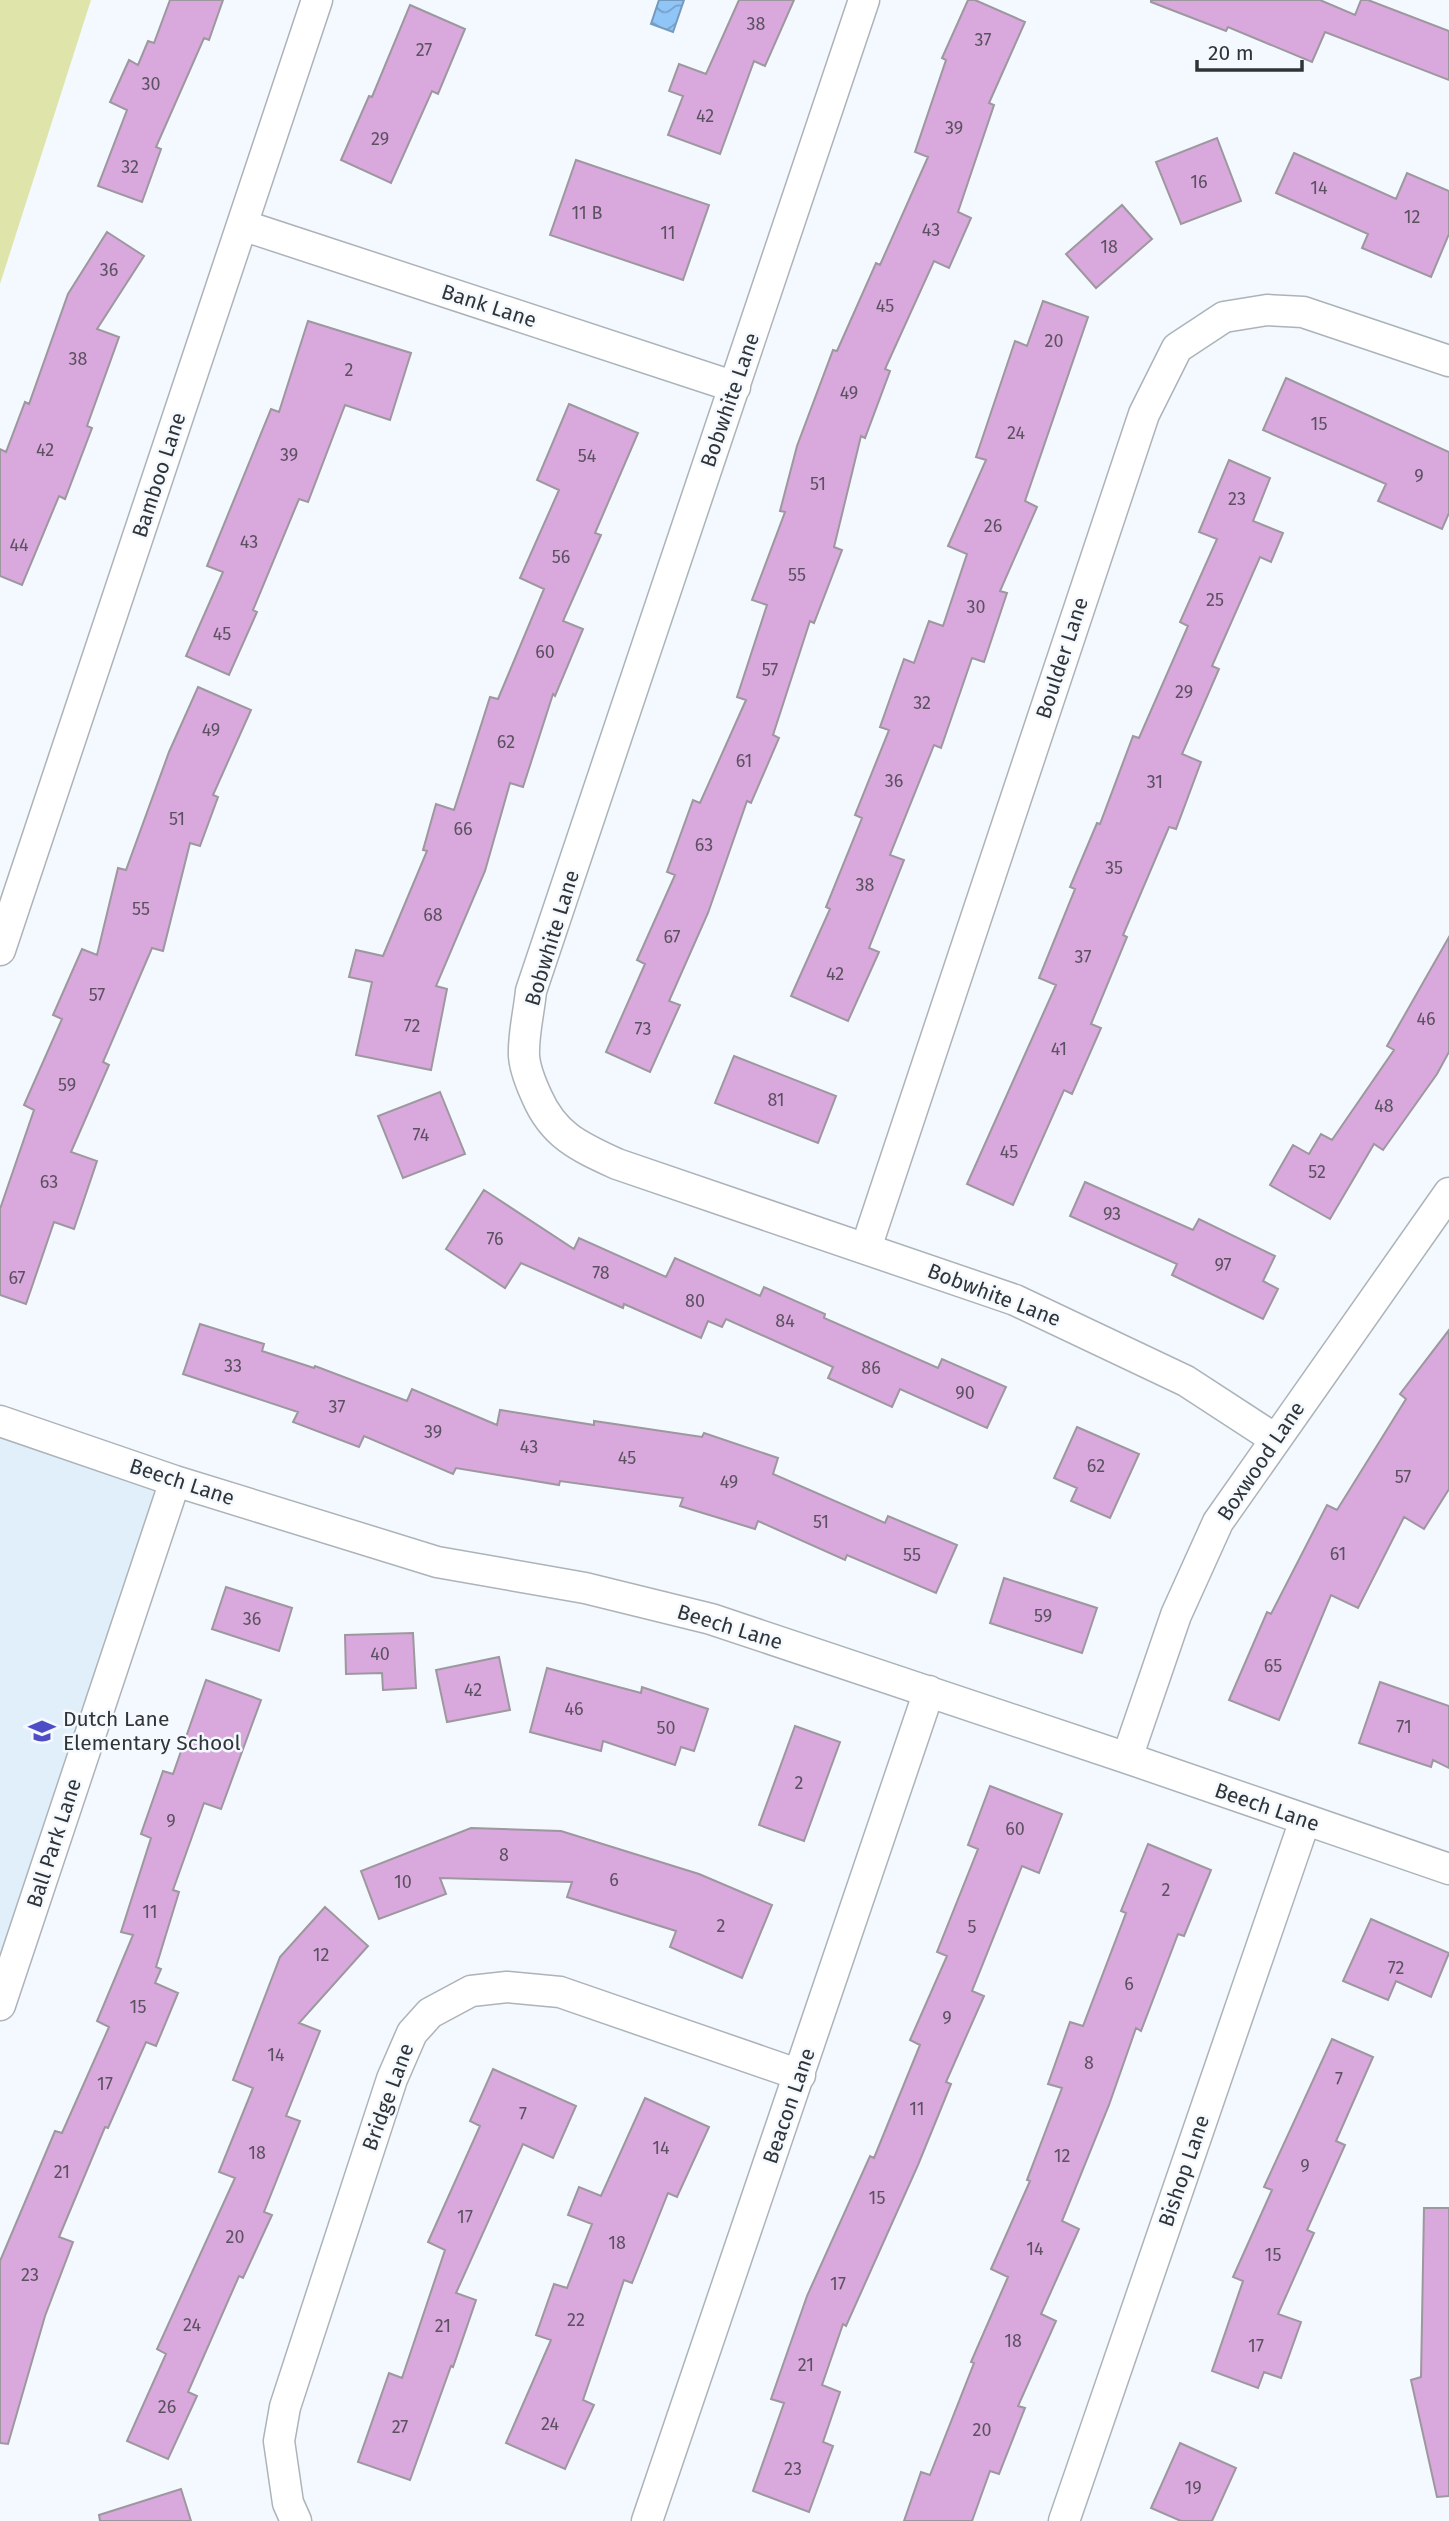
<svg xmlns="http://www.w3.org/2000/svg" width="1449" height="2521" viewBox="0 0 1449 2521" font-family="'Fira Sans',sans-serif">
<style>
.built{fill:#e1effb}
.park{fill:#dfe5aa}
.water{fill:url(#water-waves);stroke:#749abd;stroke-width:2}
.building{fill:#d9a9dd;stroke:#9d979e;stroke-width:2}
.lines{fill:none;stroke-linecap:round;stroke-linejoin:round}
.street-casing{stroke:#acb3b9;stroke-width:33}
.street{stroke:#fff;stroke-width:30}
.labels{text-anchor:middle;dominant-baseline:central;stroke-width:5;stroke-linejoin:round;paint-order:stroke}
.number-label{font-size:18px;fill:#5b5160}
.street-label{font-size:21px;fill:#313436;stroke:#f3f9fe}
.poi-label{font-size:21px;fill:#313436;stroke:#f3f9fe;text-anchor:start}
</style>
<defs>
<pattern id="water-waves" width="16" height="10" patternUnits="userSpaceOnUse" patternTransform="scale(1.75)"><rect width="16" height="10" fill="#90c5f7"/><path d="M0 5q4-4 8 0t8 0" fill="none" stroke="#76a1c9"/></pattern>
</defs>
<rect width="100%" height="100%" fill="#f3f9fe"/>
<path class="built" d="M0 1430 168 1487 0 1975Z"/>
<path class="park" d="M0 0H91L0 284Z"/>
<path class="water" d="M659 0H684L673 32 651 24Z"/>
<path class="building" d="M170 0H223L209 40 204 38 156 147 161 149 142 202 98 186 127 110 110 102 129 60 138 65 148 41 154 43Z
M739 0H794L765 66 754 61 720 154 668 135 683 96 669 91 679 64 706 74Z
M968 0H975L1025 22 989 103 994 105 958 212 971 218 949 268 934 261 885 369 890 371 865 438 861 436 834 547 842 550 814 623 810 621 773 735 779 738 751 803 747 801 708 913 669 1001 680 1005 650 1072 606 1052 645 964 637 960 675 875 667 872 693 800 700 803 746 700 737 697 767 605 752 600 785 512 780 511 797 446 833 350 837 351 876 263 880 265 928 157 915 152 946 60 942 58Z
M1151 0H1320L1355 15 1361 0H1368L1449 31V80L1325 32 1312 62 1228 27 1226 31 1151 2Z
M410 5 465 29 438 94 432 91 391 183 341 160 369 96 372 97Z
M1217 138 1241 201 1181 224 1156 162Z
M1294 153 1396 199 1407 173 1449 191V234L1431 277 1362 248 1368 234 1276 193Z
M576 160 709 205 683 280 550 235Z
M1122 205 1152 239 1096 288 1066 254Z
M107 232 144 256 97 329 119 337 87 426 92 428 65 499 59 496 22 585 0 576V449L6 452 25 402 29 404 68 294Z
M1043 301 1088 317 1025 501 1037 507 1000 591 1007 593 984 662 972 658 941 748 934 745 890 855 904 860 869 948 879 952 848 1021 791 996 830 909 826 907 862 818 855 815 889 730 880 727 904 659 914 663 929 621 943 626 967 554 948 546 986 460 976 457 1015 341 1027 346Z
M308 321 411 353 390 420 345 405 308 502 299 499 253 610 257 612 229 675 186 656 223 572 207 566 271 409 279 412Z
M1286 378 1449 452V513L1442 529 1378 501 1386 484 1263 430Z
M569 404 638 433 595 533 601 535 563 621 583 629 555 696 553 694 523 787 510 783 485 871 436 986 447 989 431 1070 356 1055 372 982 349 977 356 950 383 956 427 851 423 850 436 804 454 810 490 697 498 699 544 589 520 578 559 490 537 480Z
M1229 460 1270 478 1253 521 1283 533 1271 562 1260 557 1212 666 1219 669 1182 754 1201 762 1176 829 1169 827 1123 935 1127 937 1091 1024 1101 1028 1072 1094 1064 1090 1013 1205 967 1184 1056 985 1039 978 1075 889 1070 887 1097 823 1100 824 1133 736 1139 738 1188 626 1180 622 1217 539 1199 532Z
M198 687 251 710 213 795 218 797 200 846 190 843 163 951 152 948 103 1062 109 1065 71 1152 97 1161 74 1229 54 1222 26 1304 0 1295V1209L34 1110 24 1105 62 1019 53 1015 82 949 97 955 118 868 126 870 169 752Z
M1449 937V1052L1437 1074 1383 1150 1374 1144 1330 1219 1270 1185 1293 1145 1309 1154 1321 1134 1332 1140 1394 1050 1387 1046Z
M734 1056 836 1096 818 1143 715 1103Z
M440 1092 465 1154 403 1178 378 1116Z
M1085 1182 1193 1230 1199 1219 1275 1256 1263 1281 1278 1289 1263 1319 1172 1275 1177 1264 1070 1216Z
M484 1190 574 1249 579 1238 666 1277 675 1258 760 1296 764 1287 825 1314 824 1318 938 1368 942 1359 1006 1387 987 1428 900 1389 892 1407 828 1378 833 1367 726 1319 722 1327 708 1321 701 1338 624 1304 623 1308 521 1263 505 1288 446 1249Z
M200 1324 264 1344 262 1351 314 1368 315 1366 407 1401 412 1389 497 1425 500 1410 594 1425V1421L702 1437 704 1433 778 1458 773 1474 885 1523 888 1516 957 1545 936 1593 847 1555 845 1560 758 1521 755 1529 680 1506 683 1498 560 1481 559 1485 456 1468 453 1474 364 1436 359 1447 293 1422 298 1412 183 1374Z
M1449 1330V1489L1424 1529 1404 1517 1358 1608 1331 1595 1279 1720 1229 1700 1267 1612 1271 1614 1327 1505 1337 1510 1406 1399 1400 1394Z
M1077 1427 1139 1454 1110 1518 1071 1501 1077 1488 1054 1478Z
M1004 1578 1097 1608 1082 1653 990 1623Z
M226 1587 292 1608 279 1651 212 1629Z
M413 1633 416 1688 383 1690 382 1673 346 1674 345 1635Z
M499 1657 510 1710 447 1722 436 1670Z
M547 1668 641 1693 642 1687 708 1709 694 1751 681 1747 675 1765 603 1741 601 1751 530 1732Z
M206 1680 261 1700 221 1809 204 1803 173 1890 179 1892 156 1967 161 1969 155 1983 178 1993 156 2046 146 2042 108 2128 105 2127 59 2237 73 2242 45 2316 8 2444 0 2443V2261L55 2131 62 2133 109 2027 97 2021 133 1935 121 1932 151 1838 141 1834 163 1771 173 1774Z
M1380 1682 1449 1706V1768L1433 1760 1431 1767 1359 1743Z
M795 1726 840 1742 804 1841 759 1825Z
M990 1786 1062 1814 1039 1873 1022 1866 972 1991 984 1996 946 2082 951 2084 918 2165 846 2326 843 2324 822 2385 840 2392 823 2442 833 2446 809 2512 753 2491 784 2403 771 2399 807 2296 870 2156 874 2158 920 2045 910 2040 947 1956 937 1952 978 1849 968 1845Z
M471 1828 561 1831 699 1874 772 1905 742 1978 670 1947 676 1931 567 1897 572 1882 440 1878 446 1894 379 1919 361 1871Z
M1148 1844 1211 1870 1184 1936 1178 1934 1141 2031 1136 2028 1109 2105 1062 2221 1079 2229 1041 2314 1056 2321 1018 2406 1025 2408 999 2474 990 2471 972 2521H904L921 2472 930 2475 974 2363 971 2362 1008 2277 991 2269 1030 2181 1027 2180 1062 2088 1048 2084 1070 2022 1083 2026 1126 1913 1121 1911Z
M325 1907 368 1946 299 2023 320 2031 286 2116 300 2121 264 2212 272 2215 243 2278 239 2276 188 2392 197 2396 168 2459 127 2441 166 2354 157 2349 235 2178 219 2172 253 2088 233 2080 280 1957Z
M1371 1919 1449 1953 1431 1997 1396 1981 1388 2000 1343 1981Z
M1332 2039 1373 2057 1336 2141 1345 2145 1307 2230 1314 2233 1278 2314 1301 2322 1281 2378 1264 2372 1258 2388 1212 2371 1243 2281 1233 2277 1272 2190 1264 2187Z
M493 2069 576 2106 553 2158 523 2144 456 2293 476 2300 453 2367 451 2366 410 2480 358 2462 389 2373 402 2378 445 2250 428 2242 480 2126 470 2121Z
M645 2098 709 2127 677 2197 668 2193 632 2283 624 2280 583 2400 594 2405 565 2469 506 2443 551 2340 536 2335 554 2284 567 2288 592 2224 568 2215 579 2187 601 2196Z
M1424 2208H1449V2496L1437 2497 1411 2380 1421 2377Z
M1180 2443 1236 2468 1212 2521H1181L1151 2508Z
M181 2489 191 2521H100L99 2515Z"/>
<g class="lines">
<defs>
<path id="street" d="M864 0 531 991C529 1012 523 1035 524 1056 525 1070 531 1084 537 1097 554 1136 580 1147 617 1164L1015 1300 1186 1381 1275 1439
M242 225 735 387
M0 950 317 0
M866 1248 1144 414 1177 348 1224 317 1267 310 1303 312 1449 361
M0 1421 175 1481 437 1562 585 1588 711 1619 1127 1758 1449 1869
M1127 1758 1176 1615 1218 1522 1449 1193
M0 2005 175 1481
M296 2521 288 2503 279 2441 285 2407 392 2079 412 2033 430 2013 471 1991 507 1987 560 1992 800 2075
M647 2521 929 1691
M1064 2521 1305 1820"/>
</defs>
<use href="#street" class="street-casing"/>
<use href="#street" class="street"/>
</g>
<defs>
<symbol id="school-bare" viewBox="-9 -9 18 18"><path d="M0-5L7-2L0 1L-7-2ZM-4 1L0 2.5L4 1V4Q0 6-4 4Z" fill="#4d4ec5" stroke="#f3f9fe" stroke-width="2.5" paint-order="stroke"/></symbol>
</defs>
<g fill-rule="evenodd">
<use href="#school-bare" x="23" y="1712" width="38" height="38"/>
</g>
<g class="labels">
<g class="number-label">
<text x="756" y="24">38</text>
<text x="983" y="40">37</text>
<text x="424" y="50">27</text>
<text x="151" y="84">30</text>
<text x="705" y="116">42</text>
<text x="954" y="128">39</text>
<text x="380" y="139">29</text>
<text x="130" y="167">32</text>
<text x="1199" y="182">16</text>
<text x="1319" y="188">14</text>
<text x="587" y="213">11 B</text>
<text x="1412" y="217">12</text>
<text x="931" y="230">43</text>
<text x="668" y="233">11</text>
<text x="1109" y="247">18</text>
<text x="109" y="270">36</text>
<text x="885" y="306">45</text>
<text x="1054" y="341">20</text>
<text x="78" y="359">38</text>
<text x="349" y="370">2</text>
<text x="849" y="393">49</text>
<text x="1319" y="424">15</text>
<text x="1016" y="433">24</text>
<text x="45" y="450">42</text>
<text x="289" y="455">39</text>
<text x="587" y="456">54</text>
<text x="1419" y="476">9</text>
<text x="818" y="484">51</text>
<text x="1237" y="499">23</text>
<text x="993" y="526">26</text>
<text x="249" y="542">43</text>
<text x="19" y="545">44</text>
<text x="561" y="557">56</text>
<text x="797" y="575">55</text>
<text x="1215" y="600">25</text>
<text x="976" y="607">30</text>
<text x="222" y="634">45</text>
<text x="545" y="652">60</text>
<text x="770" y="670">57</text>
<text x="1184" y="692">29</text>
<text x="922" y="703">32</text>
<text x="211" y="730">49</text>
<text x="506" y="742">62</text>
<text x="744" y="761">61</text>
<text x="894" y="781">36</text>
<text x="1155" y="782">31</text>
<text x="177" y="819">51</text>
<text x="463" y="829">66</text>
<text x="704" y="845">63</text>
<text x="1114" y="868">35</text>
<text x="865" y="885">38</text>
<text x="141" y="909">55</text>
<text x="433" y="915">68</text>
<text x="672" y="937">67</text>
<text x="1083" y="957">37</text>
<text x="835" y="974">42</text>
<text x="97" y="995">57</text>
<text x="1426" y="1019">46</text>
<text x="412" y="1026">72</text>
<text x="643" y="1029">73</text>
<text x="1059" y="1049">41</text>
<text x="67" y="1085">59</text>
<text x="776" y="1100">81</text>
<text x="1384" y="1106">48</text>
<text x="421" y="1135">74</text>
<text x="1009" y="1152">45</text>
<text x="1317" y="1172">52</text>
<text x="49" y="1182">63</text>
<text x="1112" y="1214">93</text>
<text x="495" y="1239">76</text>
<text x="1223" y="1265">97</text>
<text x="601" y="1273">78</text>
<text x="17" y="1278">67</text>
<text x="695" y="1301">80</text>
<text x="785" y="1321">84</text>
<text x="233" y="1366">33</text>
<text x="871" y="1368">86</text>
<text x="965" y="1393">90</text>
<text x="337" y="1407">37</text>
<text x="433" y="1432">39</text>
<text x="529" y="1447">43</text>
<text x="627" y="1458">45</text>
<text x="1096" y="1466">62</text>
<text x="1403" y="1477">57</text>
<text x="729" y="1482">49</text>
<text x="821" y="1522">51</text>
<text x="1338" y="1554">61</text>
<text x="912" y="1555">55</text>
<text x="1043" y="1616">59</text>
<text x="252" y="1619">36</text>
<text x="380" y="1654">40</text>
<text x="1273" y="1666">65</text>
<text x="473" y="1690">42</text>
<text x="574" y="1709">46</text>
<text x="1404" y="1727">71</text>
<text x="666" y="1728">50</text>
<text x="799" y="1783">2</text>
<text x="171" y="1821">9</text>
<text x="1015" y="1829">60</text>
<text x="504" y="1855">8</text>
<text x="614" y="1880">6</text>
<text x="403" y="1882">10</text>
<text x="1166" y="1890">2</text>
<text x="150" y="1912">11</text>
<text x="721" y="1926">2</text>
<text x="972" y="1927">5</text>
<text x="321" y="1955">12</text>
<text x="1396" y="1968">72</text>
<text x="1129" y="1984">6</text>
<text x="138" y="2007">15</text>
<text x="947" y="2018">9</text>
<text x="276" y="2055">14</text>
<text x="1089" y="2063">8</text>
<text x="1339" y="2079">7</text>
<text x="105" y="2084">17</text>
<text x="917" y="2109">11</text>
<text x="523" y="2114">7</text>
<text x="661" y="2148">14</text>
<text x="257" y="2153">18</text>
<text x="1062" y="2156">12</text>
<text x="1305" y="2166">9</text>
<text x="62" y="2172">21</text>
<text x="877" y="2198">15</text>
<text x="465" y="2217">17</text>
<text x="235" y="2237">20</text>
<text x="617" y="2243">18</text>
<text x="1035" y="2249">14</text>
<text x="1273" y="2255">15</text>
<text x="30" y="2275">23</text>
<text x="838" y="2284">17</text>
<text x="576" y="2320">22</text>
<text x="192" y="2325">24</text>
<text x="443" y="2326">21</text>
<text x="1013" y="2341">18</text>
<text x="1256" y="2346">17</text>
<text x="806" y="2365">21</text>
<text x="167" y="2407">26</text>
<text x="550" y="2424">24</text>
<text x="400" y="2427">27</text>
<text x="982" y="2430">20</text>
<text x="793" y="2469">23</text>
<text x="1193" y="2488">19</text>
</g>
<g class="street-label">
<text transform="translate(489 306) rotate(18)">Bank Lane</text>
<text transform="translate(730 400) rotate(-71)">Bobwhite Lane</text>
<text transform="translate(159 475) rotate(-72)">Bamboo Lane</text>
<text transform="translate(1062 658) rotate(-72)">Boulder Lane</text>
<text transform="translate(552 938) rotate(-73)">Bobwhite Lane</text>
<text transform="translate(994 1295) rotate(21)">Bobwhite Lane</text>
<text transform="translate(1261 1461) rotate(-56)">Boxwood Lane</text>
<text transform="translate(182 1482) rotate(18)">Beech Lane</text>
<text transform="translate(730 1627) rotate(17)">Beech Lane</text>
<text transform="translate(1267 1807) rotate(19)">Beech Lane</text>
<text transform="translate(54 1843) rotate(-72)">Ball Park Lane</text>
<text transform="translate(388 2097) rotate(-70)">Bridge Lane</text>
<text transform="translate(789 2106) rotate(-71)">Beacon Lane</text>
<text transform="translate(1184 2171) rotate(-71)">Bishop Lane</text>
</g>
<g class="poi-label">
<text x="63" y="1719">Dutch Lane<tspan x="63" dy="24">Elementary School</tspan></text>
</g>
</g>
<path d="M1197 60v10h105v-10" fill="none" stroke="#313436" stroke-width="3.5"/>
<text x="1208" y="60" font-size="21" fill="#313436" stroke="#f3f9fe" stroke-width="5" paint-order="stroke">20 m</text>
</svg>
